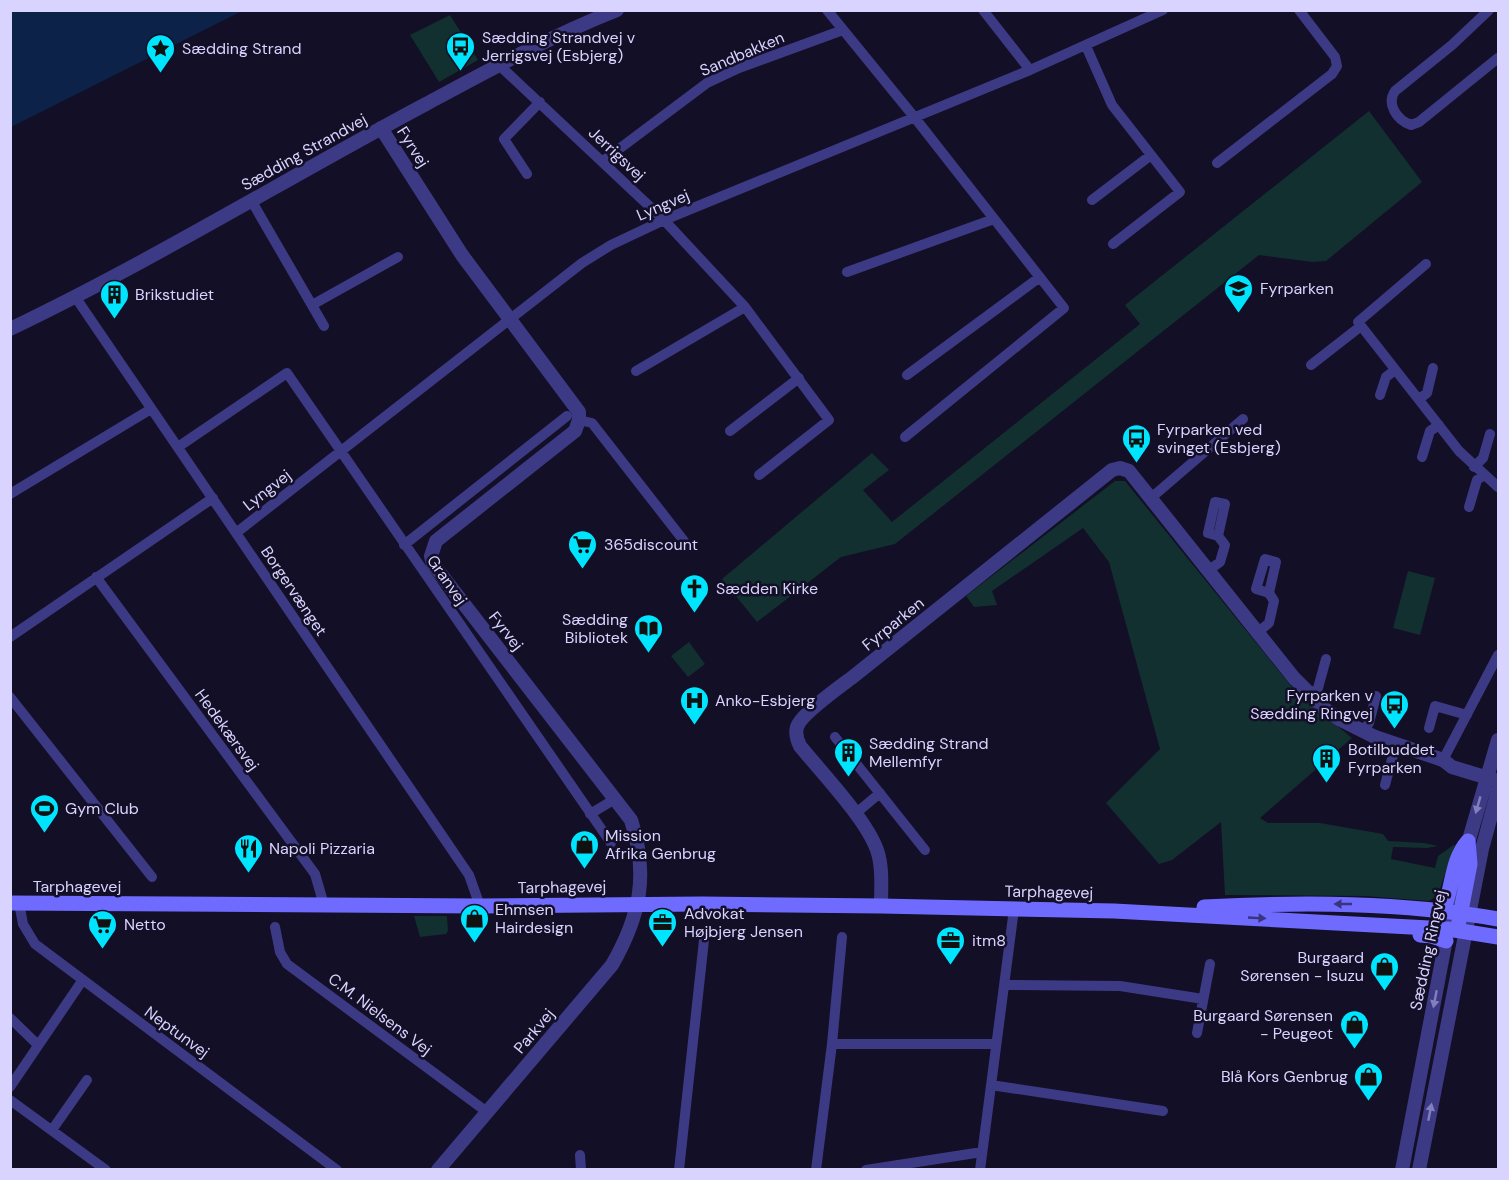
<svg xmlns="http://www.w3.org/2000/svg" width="1509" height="1180" viewBox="0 0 1509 1180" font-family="'DM Sans',sans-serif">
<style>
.green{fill:#12302f}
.water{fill:#0c2248}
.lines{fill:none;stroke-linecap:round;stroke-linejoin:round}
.minor{stroke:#3d3a85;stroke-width:10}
.tertiary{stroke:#3d3a85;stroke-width:14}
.secondary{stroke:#6f6bff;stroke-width:15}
.oneway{fill:#837fbc}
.oneway2{fill:#38347d}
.labels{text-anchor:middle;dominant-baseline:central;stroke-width:5;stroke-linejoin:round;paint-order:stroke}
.poi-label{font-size:16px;fill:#d9d4ff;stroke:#130f26;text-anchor:start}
.street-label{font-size:16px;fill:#d9d4ff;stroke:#130f26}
</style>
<rect width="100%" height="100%" fill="#130f26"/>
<path class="green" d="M450 15 478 60 439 82 410 35Z
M1369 111 1422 182 1326 261 1313 262 1259 255 895 544 841 557 757 622 722 579 872 453 889 470 863 490 892 522 1140 324 1125 305Z
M1115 481H1125L1296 692 1352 738 1260 818 1268 823H1320L1383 834 1388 841 1424 843 1438 846 1427 848 1393 847 1391 859 1435 868 1438 856 1455 844 1438 895 1429 901 1365 896 1225 895 1221 822 1172 860 1159 864 1106 803 1160 749 1109 562 1083 528 992 591 997 605 974 607 966 596Z
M1408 571 1435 578 1420 635 1393 628Z
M689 642 705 664 688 677 671 656Z
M414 916H447L448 931 446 934 420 937Z"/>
<path class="water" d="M11 10H242V11L11 127Z"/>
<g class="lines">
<path class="minor" d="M827 10 915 118 1064 308 905 437
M983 10 1030 70
M1489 10 1452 45 1395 91C1386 104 1397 120 1411 125L1419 122 1498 58
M1086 46 1112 105 1180 192 1113 244
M499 65 664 220 745 307 829 420 759 475
M603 161 707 83 739 68 843 30
M1217 163 1332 74 1337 66 1335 57 1299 10
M527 174 504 139 540 102
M251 200 324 326
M1092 200 1151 155
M1426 264 1358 322 1459 451 1498 487
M847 272 994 219
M76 298 469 875 480 906
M312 305 398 257
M1311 365 1361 326
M636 371 745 307
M907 375 1040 277
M1380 395 1386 377 1395 370
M1419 399 1427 393 1433 368
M579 420 592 423 684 541
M730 431 799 378
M178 447 287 373 611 843
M1422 457 1430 431 1439 425
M1474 467 1483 458 1490 434
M10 494 151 409
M1151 498 1243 419
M1469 507 1477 480 1484 475
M236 533 582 263 611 245 664 220 1030 70 1163 10
M404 545 567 416
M1209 570 1220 562 1225 545 1218 536 1225 504 1215 502 1208 533 1218 536
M96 577 315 874 324 905
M1258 632 1269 623 1274 601 1269 593 1276 562 1265 559 1256 589 1269 593
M10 637 213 498
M1310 695 1318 688 1326 659
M10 697 152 877
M1429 728 1435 706 1467 715
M1363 731 1369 723 1376 696
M835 737 925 850
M1443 760 1498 655
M1385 785 1396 744
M590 814 615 799
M855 814 880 793
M19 903 23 924 35 944 337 1170
M275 927 280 952 287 964 487 1112
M1004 985 1120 986 1203 999
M10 1018 38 1045
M1197 1033 1210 964
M832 1044H996
M991 1085 1163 1111
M10 1087 82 981
M10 1100 106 1170
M52 1130 87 1080
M580 1155 581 1170
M679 1170 705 931
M816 1170 832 1044 842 937
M866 1170 982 1152
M980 1170 1014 909"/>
<path class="tertiary" d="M381 128 462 255 579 412V420L575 431 436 541 431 556 433 564 631 820C649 875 640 916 612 965L438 1170
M10 329C152 261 287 178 426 104 489 70 551 36 617 10
M1466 850 1498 740
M881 906C881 888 883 867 877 850 866 819 822 773 800 746 797 740 795 734 797 727 801 714 841 686 854 676L1112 470 1120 468 1129 471 1294 678 1326 710 1339 719 1375 737 1443 760 1452 767 1498 781
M1402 1170 1448 929 1462 869
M1419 1170 1482 849 1498 790"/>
<path class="secondary" d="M10 903 480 906 702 904 881 906 1114 911 1448 929 1498 937
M1204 907C1303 902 1401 902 1498 919
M1443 911C1453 888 1451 860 1468 841
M1459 921 1470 864 1468 841
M1420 935 1431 936 1446 941"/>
</g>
<defs><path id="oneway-solid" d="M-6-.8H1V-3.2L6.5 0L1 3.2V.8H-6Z" transform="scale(1.5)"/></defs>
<g class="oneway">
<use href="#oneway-solid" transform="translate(1478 805) rotate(106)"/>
<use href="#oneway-solid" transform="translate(1435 999) rotate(101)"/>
<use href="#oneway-solid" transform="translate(1430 1112) rotate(-79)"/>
</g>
<g class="oneway2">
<use href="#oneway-solid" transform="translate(1343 904) rotate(-180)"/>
<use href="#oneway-solid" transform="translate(1257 918) rotate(3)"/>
</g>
<defs>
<symbol id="bus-pin" viewBox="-11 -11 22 30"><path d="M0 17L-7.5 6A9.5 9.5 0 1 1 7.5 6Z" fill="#00e5ff" stroke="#130f26"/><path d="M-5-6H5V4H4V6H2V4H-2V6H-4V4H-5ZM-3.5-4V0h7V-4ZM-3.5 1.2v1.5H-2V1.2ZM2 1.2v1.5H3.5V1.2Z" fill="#111"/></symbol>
<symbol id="sight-pin" viewBox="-11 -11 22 30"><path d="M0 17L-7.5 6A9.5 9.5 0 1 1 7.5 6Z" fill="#00e5ff" stroke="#130f26"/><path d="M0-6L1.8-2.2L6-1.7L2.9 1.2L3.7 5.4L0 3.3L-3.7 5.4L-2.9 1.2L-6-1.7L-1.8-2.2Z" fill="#111"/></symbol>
<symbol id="school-pin" viewBox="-11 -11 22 30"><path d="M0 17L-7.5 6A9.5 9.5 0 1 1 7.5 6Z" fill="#00e5ff" stroke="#130f26"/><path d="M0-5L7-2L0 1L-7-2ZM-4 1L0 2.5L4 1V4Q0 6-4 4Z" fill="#111"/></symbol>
<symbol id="building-pin" viewBox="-11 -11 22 30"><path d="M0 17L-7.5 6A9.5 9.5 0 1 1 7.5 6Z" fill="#00e5ff" stroke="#130f26"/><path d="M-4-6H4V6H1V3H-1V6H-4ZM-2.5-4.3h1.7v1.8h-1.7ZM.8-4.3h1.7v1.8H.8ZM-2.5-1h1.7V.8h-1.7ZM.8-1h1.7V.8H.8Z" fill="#111"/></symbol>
<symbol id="supermarket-pin" viewBox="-11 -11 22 30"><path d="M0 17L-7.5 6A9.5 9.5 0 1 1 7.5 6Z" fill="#00e5ff" stroke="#130f26"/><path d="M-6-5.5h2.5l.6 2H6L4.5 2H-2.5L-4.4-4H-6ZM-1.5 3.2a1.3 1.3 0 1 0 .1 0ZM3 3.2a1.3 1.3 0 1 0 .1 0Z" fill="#111"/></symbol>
<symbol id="church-pin" viewBox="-11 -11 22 30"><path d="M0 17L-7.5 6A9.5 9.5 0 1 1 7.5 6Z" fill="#00e5ff" stroke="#130f26"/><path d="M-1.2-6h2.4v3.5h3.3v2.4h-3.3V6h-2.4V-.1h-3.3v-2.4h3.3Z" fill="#111"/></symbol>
<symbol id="library-pin" viewBox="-11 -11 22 30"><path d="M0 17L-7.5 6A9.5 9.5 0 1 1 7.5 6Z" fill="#00e5ff" stroke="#130f26"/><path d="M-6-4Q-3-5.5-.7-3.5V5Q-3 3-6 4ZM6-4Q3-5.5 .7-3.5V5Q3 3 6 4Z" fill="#111"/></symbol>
<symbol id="hospital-pin" viewBox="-11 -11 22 30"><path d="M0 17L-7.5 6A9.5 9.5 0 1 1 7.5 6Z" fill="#00e5ff" stroke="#130f26"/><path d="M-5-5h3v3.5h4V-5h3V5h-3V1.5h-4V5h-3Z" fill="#111"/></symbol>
<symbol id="stadium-pin" viewBox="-11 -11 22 30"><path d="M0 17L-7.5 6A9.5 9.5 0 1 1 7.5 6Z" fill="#00e5ff" stroke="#130f26"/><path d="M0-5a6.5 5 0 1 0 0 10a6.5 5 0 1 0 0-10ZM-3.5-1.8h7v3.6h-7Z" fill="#111"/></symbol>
<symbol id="shop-pin" viewBox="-11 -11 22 30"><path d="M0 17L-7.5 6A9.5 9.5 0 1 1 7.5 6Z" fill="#00e5ff" stroke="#130f26"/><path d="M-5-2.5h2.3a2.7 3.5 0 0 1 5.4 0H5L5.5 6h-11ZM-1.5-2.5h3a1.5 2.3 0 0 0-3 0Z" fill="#111"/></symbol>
<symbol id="restaurant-pin" viewBox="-11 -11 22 30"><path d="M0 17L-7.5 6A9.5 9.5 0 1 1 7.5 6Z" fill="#00e5ff" stroke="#130f26"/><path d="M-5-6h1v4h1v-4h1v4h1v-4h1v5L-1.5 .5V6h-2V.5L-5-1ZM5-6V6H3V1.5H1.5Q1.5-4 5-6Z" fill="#111"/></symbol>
<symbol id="office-pin" viewBox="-11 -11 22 30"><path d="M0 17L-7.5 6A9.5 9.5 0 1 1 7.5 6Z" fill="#00e5ff" stroke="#130f26"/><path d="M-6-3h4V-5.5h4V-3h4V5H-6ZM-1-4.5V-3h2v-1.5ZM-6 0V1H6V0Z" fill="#111"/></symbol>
</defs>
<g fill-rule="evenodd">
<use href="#bus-pin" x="444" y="30" width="33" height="45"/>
<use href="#sight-pin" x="144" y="32" width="33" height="45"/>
<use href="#school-pin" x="1222" y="272" width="33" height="45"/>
<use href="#building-pin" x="98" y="278" width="33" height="45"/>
<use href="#bus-pin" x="1120" y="422" width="33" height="45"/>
<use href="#supermarket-pin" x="566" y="528" width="33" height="45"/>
<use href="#church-pin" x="678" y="572" width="33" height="45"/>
<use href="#library-pin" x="632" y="612" width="33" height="45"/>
<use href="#hospital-pin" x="678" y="684" width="33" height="45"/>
<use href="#bus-pin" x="1378" y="688" width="33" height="45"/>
<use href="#building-pin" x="832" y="736" width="33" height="45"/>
<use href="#building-pin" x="1310" y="742" width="33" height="45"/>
<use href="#stadium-pin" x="28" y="792" width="33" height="45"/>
<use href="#shop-pin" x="568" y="828" width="33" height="45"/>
<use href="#restaurant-pin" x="232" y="832" width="33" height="45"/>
<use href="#shop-pin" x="458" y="902" width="33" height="45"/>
<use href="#office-pin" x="646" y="906" width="33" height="45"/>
<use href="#supermarket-pin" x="86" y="908" width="33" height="45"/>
<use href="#office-pin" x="934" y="924" width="33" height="45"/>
<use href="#shop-pin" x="1368" y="950" width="33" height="45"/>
<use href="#shop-pin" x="1338" y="1008" width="33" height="45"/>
<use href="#shop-pin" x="1352" y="1060" width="33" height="45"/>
</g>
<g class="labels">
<g class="poi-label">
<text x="482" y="37">Sædding Strandvej v<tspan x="482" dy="18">Jerrigsvej (Esbjerg)</tspan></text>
<text x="182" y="48">Sædding Strand</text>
<text x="1260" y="288">Fyrparken</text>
<text x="135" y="294">Brikstudiet</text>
<text x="1157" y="429">Fyrparken ved<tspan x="1157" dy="18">svinget (Esbjerg)</tspan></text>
<text x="604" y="544">365discount</text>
<text x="716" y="588">Sædden Kirke</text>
<text x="628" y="619" text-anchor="end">Sædding<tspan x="628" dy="18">Bibliotek</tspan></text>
<text x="1373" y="695" text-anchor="end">Fyrparken v<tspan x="1373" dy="18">Sædding Ringvej</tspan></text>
<text x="715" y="700">Anko-Esbjerg</text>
<text x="869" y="743">Sædding Strand<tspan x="869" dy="18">Mellemfyr</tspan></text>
<text x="1348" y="749">Botilbuddet<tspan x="1348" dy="18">Fyrparken</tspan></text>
<text x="65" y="808">Gym Club</text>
<text x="605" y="835">Mission<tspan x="605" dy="18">Afrika Genbrug</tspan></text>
<text x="269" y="848">Napoli Pizzaria</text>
<text x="495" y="909">Ehmsen<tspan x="495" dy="18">Hairdesign</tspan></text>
<text x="684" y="913">Advokat<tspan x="684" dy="18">Højbjerg Jensen</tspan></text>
<text x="124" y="924">Netto</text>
<text x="972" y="940">itm8</text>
<text x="1364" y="957" text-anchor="end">Burgaard<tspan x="1364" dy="18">Sørensen - Isuzu</tspan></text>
<text x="1333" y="1015" text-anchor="end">Burgaard Sørensen<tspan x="1333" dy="18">- Peugeot</tspan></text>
<text x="1348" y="1076" text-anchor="end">Blå Kors Genbrug</text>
</g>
<g class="street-label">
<text transform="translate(742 54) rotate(-23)">Sandbakken</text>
<text transform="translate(413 147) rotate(58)">Fyrvej</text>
<text transform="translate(304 152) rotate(-29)">Sædding Strandvej</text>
<text transform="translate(617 154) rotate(43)">Jerrigsvej</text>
<text transform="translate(663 205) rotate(-23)">Lyngvej</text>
<text transform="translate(267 490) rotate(-38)">Lyngvej</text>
<text transform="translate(447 580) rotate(55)">Granvej</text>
<text transform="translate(294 591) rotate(56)">Borgervænget</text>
<text transform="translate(893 624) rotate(-39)">Fyrparken</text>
<text transform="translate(506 631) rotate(52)">Fyrvej</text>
<text transform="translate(227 730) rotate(54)">Hedekærsvej</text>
<text x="77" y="886">Tarphagevej</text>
<text transform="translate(562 887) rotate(-1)">Tarphagevej</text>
<text transform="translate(1049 892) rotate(1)">Tarphagevej</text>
<text transform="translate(1428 950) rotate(-78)">Sædding Ringvej</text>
<text transform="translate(380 1014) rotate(37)">C.M. Nielsens Vej</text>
<text transform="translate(534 1031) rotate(-50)">Parkvej</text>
<text transform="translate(177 1032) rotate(36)">Neptunvej</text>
</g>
</g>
<rect width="1509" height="1180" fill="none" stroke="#d9d4ff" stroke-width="24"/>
</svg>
